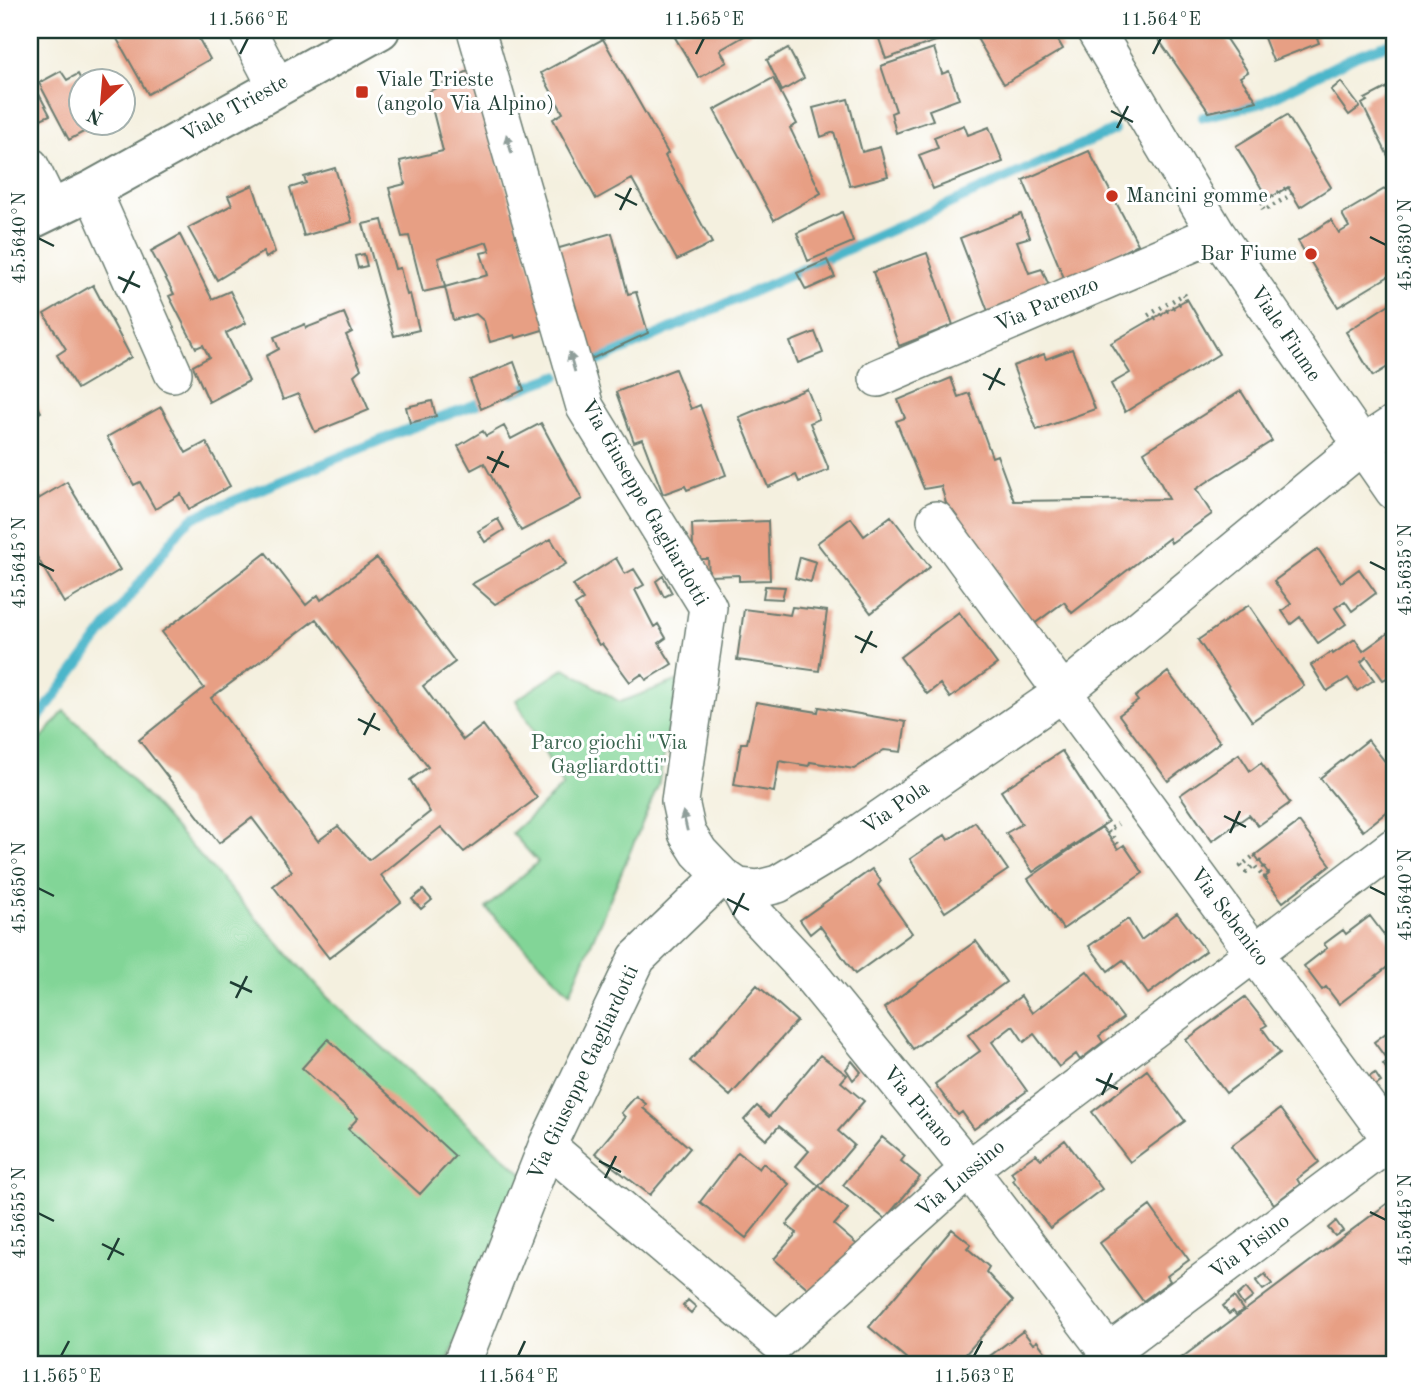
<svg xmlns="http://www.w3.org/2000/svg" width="1424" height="1395" viewBox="0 0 1424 1395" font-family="'Old Standard TT',serif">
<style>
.green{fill:#82d597;stroke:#508966;stroke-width:2}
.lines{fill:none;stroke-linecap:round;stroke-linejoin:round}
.stream{stroke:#4cb6ca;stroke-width:10}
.building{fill:#e79f84;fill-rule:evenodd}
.minor-casing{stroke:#6a7c70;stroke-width:40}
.major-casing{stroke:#6a7c70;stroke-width:42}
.path{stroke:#6a7c70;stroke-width:4.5;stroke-dasharray:2 5;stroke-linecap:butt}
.minor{stroke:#fff;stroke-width:37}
.major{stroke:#fff;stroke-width:38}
.oneway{fill:#8f9e9a}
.ticks{fill:none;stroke:#1f3d34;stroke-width:2.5}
.poi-dot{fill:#c8321e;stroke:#fff;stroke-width:2.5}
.labels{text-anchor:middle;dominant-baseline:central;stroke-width:6;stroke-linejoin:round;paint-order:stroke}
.poi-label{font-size:21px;fill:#1f3d34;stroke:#fff;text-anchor:start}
.street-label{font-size:21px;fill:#1f3d34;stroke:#fff}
.park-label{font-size:21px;fill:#38634d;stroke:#fff}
.neatline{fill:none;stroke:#1f3d34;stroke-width:2.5}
.ticks-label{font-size:18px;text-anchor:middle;fill:#1f3d34}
</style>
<rect width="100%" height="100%" fill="#fff"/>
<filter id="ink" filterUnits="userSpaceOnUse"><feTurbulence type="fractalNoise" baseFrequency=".0143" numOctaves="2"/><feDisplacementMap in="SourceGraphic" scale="14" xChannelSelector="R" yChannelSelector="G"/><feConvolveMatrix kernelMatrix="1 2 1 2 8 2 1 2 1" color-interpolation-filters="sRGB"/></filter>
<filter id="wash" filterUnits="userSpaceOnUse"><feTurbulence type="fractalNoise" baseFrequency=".00686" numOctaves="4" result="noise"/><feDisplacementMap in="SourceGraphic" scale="28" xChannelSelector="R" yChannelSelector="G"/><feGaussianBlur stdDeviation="1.57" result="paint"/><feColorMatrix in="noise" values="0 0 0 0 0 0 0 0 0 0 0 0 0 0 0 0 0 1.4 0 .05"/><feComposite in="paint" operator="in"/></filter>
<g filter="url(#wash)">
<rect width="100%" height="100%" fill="#f4f0df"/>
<path class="green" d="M565 668 620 702 679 680 658 786 570 993 486 908 538 862 512 833 563 786 516 700Z
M64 711 93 737 327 997 524 1175 446 1365H30V753Z"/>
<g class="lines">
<path class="stream" d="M1203 117 1262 103 1357 55 1394 42
M585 367 1114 130
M510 393 557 376
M30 729 182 527 194 517 408 429 491 399"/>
</g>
<g id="blocks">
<path class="building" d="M133 30H194L210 59 148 94 117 39Z
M680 30H755L720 50 727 62 699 78 673 34Z
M876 30H941L944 38 886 59Z
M972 30H1052L1063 49 1004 84Z
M1152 30H1220L1248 72 1240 77 1257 101 1209 112Z
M1261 30H1314L1319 43 1273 61Z
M603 39 668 153 665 156 712 243 677 260 632 179 596 199 553 119 563 113 541 73Z
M788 48 804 78 782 91 767 60Z
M934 48 942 74 949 71 959 99 929 110 933 120 896 133 891 113 896 111 881 66Z
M470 70 549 328 516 338 515 335 490 342 484 321 476 314 453 320 445 287 488 275 481 253 490 251 487 242 438 258 445 287 423 292 409 236 402 237 389 188 405 184 400 161 443 151 428 92Z
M61 71 67 80 78 74 81 80 80 122H102L69 140 39 83Z
M773 78 797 124 790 128 821 193 774 220 714 110Z
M32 81 50 115 36 121 30 110Z
M1341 82 1360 107 1349 115 1331 90Z
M1394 84V163L1392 164 1362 104 1367 101 1365 99Z
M848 99 862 152 880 147 888 176 850 186 834 132 821 137 813 108Z
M1287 115 1331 187 1300 207 1288 187 1268 199 1236 146Z
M964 125 968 135 989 127 1003 162 933 189 919 155 938 148 934 137Z
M1089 151 1138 244 1121 253 1125 260 1067 285 1023 180Z
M335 168 352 222 304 236 290 188 306 183 304 177Z
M253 185 275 252 266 258 263 252 217 280 188 228 232 205 228 196Z
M1388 187 1390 191 1394 189V273L1338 307 1298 241 1331 220 1339 233 1349 227 1342 214Z
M842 212 853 242 808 261 797 233Z
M1021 214 1030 237 1017 241 1029 273 1042 269 1051 291 989 314 960 238Z
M382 220 395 269 400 268 407 295 410 294 419 330 394 336 363 224Z
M612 233 628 294 636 292 648 333 587 361 556 249Z
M180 235 212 299 230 291 246 323 226 333 249 381 209 402 193 366 209 357 203 345 196 348 169 296 174 294 151 251Z
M927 253 953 325 899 346 873 272Z
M364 254 367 266 358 268 355 256Z
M827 260 835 277 806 290 797 273Z
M93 285 131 357 77 389 57 355 66 349 44 314Z
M1187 299 1219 354 1125 412 1111 384 1130 373 1111 343Z
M1394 301V363L1373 376 1346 332Z
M344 313 352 332 346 335 361 369 354 375 369 410 315 432 298 394 283 400 266 356 279 349 274 337 305 324 306 328Z
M815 332 823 353 798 363 790 342Z
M1072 349 1095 409 1037 430 1013 366 1044 354 1046 359Z
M514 362 524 390 481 409 470 380Z
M675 369 691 409 700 405 726 475 687 490 685 486 663 494 642 439 634 442 616 392Z
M951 378 958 397 969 393 992 457 997 455 1014 501 1169 499 1144 452 1241 391 1272 441 1196 489 1212 514 1171 543 1169 538 1072 613 1064 602 1034 624 946 503 941 486 924 489 896 421 905 418 898 400Z
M807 389 819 419 810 423 829 470 799 482 796 475 768 487 739 417Z
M30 393 41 412 30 419Z
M432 401 436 416 410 423 406 407Z
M161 407 186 453 206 442 230 486 189 509 181 494 155 509 140 482 134 485 107 437Z
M541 423 582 499 521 531 484 463 471 470 458 446 483 431 486 436 504 426 511 439Z
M67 482 120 570 64 603 30 545V504Z
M891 516 930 567 871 613 817 543 851 518 864 536Z
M498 519 504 530 485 542 478 531Z
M768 521 770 580 739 581V575L709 576 708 559H701L693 546 692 524Z
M551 539 566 564 495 604 472 584Z
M1318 549 1341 582 1359 569 1376 593 1352 611 1345 601 1335 608 1346 624 1318 643 1300 617 1291 624 1282 611 1291 604 1274 581Z
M266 553 306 605 318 595 321 600 377 558 455 662 423 686 463 740 483 725 537 798 464 852 441 827 381 875 401 902 329 958 273 886 292 871 252 818 219 843 139 740 204 688 162 632ZM316 619 428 767 410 780 430 812 369 860 338 826 318 841 211 698Z
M800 557 816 562 811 582 795 578Z
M616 558 625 574 634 569 644 585 635 590 654 627 658 624 666 638 659 643 672 664 646 680 642 674 630 682 602 644 599 645 575 605 583 600 573 585Z
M663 576 672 593 664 597 656 581Z
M765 586 785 587 782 599 763 598Z
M1249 605 1304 686 1252 721 1198 640Z
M792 607 827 611 819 671 737 660 744 609 790 615Z
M959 612 997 664 950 698 940 684 927 694 900 657Z
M1394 629V685L1389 677 1383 680 1367 657 1361 662 1374 680 1357 691 1348 678 1327 691 1311 665 1332 652 1333 654 1355 639 1363 651Z
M1168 672 1220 742 1168 781 1119 715 1138 701 1135 697Z
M756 702 818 712 819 707 906 722 901 752 884 750 854 769 810 762 809 766 779 761 774 792 734 785 741 743H747Z
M1368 740 1394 773V806L1363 831 1320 778Z
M1062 751 1108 822 1033 872 1006 833 1022 824 1001 791Z
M1239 754 1250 771 1261 763 1290 803 1258 826 1249 815 1212 841 1180 795Z
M975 822 1008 870 945 912 910 859 945 835 948 840Z
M1299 822 1331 865 1283 902 1264 878 1269 874 1255 855Z
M1102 827 1118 849 1124 845 1143 873 1063 929 1028 879Z
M872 869 881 881 878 885 912 933 855 974 820 926 810 934 800 920Z
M423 890 432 900 421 909 412 899Z
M1177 913 1206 951 1148 994 1123 960 1108 971 1089 946 1128 919 1141 940Z
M1370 916 1394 948V962L1339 1004 1326 987 1322 990 1304 966 1327 948 1324 944 1343 930 1346 934Z
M976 941 1006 982 913 1049 884 1008Z
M1087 971 1123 1018 1099 1036 1103 1042 1080 1060 1076 1054 1059 1067 1034 1034 1024 1042 1013 1026 992 1042 1027 1091 974 1129 962 1112 958 1115 935 1084 980 1051 968 1035 1021 996 1032 1013Z
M757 985 797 1021 730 1096 690 1061Z
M1245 997 1267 1025 1262 1028 1280 1053 1226 1093 1186 1040Z
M1394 1027V1079L1383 1064 1388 1061 1374 1042Z
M328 1039 455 1156 420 1194 348 1129 358 1118 302 1068Z
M820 1055 847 1075 841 1082 864 1101 838 1131 854 1145 819 1186 796 1166 809 1151 779 1126 766 1140 744 1120 757 1106 769 1117Z
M852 1061 861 1072 853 1080 846 1069Z
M1147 1070 1185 1121 1130 1162 1092 1112Z
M1375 1073 1381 1082 1375 1086 1369 1077Z
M636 1096 646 1104 643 1108 690 1148 650 1195 595 1153 625 1117 621 1113Z
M1280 1109 1319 1162 1297 1179 1300 1184 1274 1204 1231 1146Z
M882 1137 905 1156 901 1161 920 1177 885 1219 843 1185Z
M1065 1140 1102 1189 1050 1228 1013 1180 1015 1178 1011 1172 1036 1154 1041 1159Z
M738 1152 759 1169 763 1163 789 1184 746 1238 700 1202Z
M819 1186 848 1209 834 1225 861 1248 818 1297 774 1259 797 1233 786 1225Z
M1388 1203 1394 1211V1365H1172Z
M1150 1206 1189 1260 1167 1276 1170 1281 1143 1301 1100 1243Z
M1336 1221 1343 1231 1335 1236 1328 1228Z
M952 1229 971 1244 967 1248 989 1267 986 1272 1013 1301 956 1365H914L869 1327Z
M1265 1274 1272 1284 1263 1290 1256 1281Z
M1246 1288 1253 1297 1243 1305 1237 1296Z
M1234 1297 1243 1310 1236 1315 1233 1311 1229 1314 1223 1306Z
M688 1300 696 1307 691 1313 683 1306Z
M1023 1331 1033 1344 1037 1341 1055 1365H978Z"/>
</g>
</g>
<g filter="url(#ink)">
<use href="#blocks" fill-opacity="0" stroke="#6a7c70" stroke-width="2"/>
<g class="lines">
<defs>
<path id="minor" d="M247 30 276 85
M476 30 585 407 708 607 680 801 687 833 699 852 722 876 738 887 758 889 778 884 838 848 1062 693 1361 446 1394 424
M1095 30 1216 233 1394 491
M30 166 51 209
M92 190 173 373
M878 378 1216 233
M936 520 1394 1143
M738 887 750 909 803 966 969 1169 1118 1365
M547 1146 777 1341 969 1169 1394 847
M1108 1353 1392 1140
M461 1365 547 1146 637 958 722 876"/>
<path id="major" d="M30 220 92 190 380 30"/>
</defs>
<use href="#minor" class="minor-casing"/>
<use href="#major" class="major-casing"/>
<path class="path" d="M1288 187 1292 194 1264 211 1260 204Z
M1184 294 1187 299 1150 321 1147 316Z
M1118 844 1108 831 1118 824
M1255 855 1269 874 1264 878 1254 865 1246 872 1241 866Z"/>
<use href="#minor" class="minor"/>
<use href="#major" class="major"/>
</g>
<defs><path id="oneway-solid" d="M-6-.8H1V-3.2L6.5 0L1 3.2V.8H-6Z" transform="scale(1.75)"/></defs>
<g class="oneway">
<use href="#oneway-solid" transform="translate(509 144) rotate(-106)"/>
<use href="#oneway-solid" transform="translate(572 362) rotate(-106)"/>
<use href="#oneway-solid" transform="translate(685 821) rotate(-103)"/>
</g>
</g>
<path class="ticks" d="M240 54 248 38M696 54 704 38M1153 54 1161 38M1111 111 1133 122M1117 128 1128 106M615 194 637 205M620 210 631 188M1370 237 1386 245M38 238 54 246M118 277 140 287M123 293 134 271M983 374 1005 385M989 390 1000 368M487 457 509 467M492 473 503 451M1370 562 1386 570M38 563 54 571M855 636 877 647M861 653 872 631M358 719 380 730M364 735 375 713M1224 816 1246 827M1230 833 1240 811M1370 887 1386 895M38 888 54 896M727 899 749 910M733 915 744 893M230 982 252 992M236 998 247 976M1096 1079 1118 1089M1102 1095 1112 1073M599 1161 621 1172M605 1178 616 1156M1370 1212 1386 1220M38 1213 54 1221M102 1244 124 1255M108 1260 119 1238M61 1356 69 1341M518 1356 525 1341M974 1356 982 1341"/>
<g class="poi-dot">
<rect x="355" y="85" width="14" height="14" rx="3.5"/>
<circle cx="1112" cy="196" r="7"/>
<circle cx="1311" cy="254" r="7"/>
</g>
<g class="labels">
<g class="poi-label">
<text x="376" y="80">Viale Trieste<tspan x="376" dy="24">(angolo Via Alpino)</tspan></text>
<text x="1126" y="196">Mancini gomme</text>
<text x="1297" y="254" text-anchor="end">Bar Fiume</text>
</g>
<g class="street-label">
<text transform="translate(235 109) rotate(-29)">Viale Trieste</text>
<text transform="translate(1047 305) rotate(-23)">Via Parenzo</text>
<text transform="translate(1285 334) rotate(56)">Viale Fiume</text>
<text transform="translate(644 503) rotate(60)">Via Giuseppe Gagliardotti</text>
<text transform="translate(896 808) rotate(-35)">Via Pola</text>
<text transform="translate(1229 917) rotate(53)">Via Sebenico</text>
<text transform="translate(584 1073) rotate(-65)">Via Giuseppe Gagliardotti</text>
<text transform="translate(918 1107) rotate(50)">Via Pirano</text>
<text transform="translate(961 1179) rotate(-40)">Via Lussino</text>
<text transform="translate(1250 1247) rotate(-37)">Via Pisino</text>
</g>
<g class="park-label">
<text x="609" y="743">Parco giochi "Via<tspan x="609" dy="24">Gagliardotti"</tspan></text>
</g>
</g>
<rect width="1424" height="1395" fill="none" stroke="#fff" stroke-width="77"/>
<g transform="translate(102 102) rotate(206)"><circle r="33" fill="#ffffff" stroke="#a5b1ae" stroke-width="2"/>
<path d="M0-5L12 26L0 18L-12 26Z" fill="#c8321e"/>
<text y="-10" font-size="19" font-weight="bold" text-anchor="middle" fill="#1f3d34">N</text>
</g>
<rect x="38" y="38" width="1348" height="1318" class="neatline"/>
<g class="ticks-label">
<text x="248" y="25">11.566°E</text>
<text x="704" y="25">11.565°E</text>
<text x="1161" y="25">11.564°E</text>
<text transform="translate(19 238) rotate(-90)" y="6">45.5640°N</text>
<text transform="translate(1405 245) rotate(-90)" y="6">45.5630°N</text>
<text transform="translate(19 563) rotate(-90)" y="6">45.5645°N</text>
<text transform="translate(1405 570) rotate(-90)" y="6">45.5635°N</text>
<text transform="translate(19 888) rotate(-90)" y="6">45.5650°N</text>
<text transform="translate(1405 895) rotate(-90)" y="6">45.5640°N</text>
<text transform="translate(19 1213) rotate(-90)" y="6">45.5655°N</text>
<text transform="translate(1405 1220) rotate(-90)" y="6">45.5645°N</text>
<text x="61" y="1382">11.565°E</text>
<text x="518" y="1382">11.564°E</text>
<text x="974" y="1382">11.563°E</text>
</g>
</svg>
